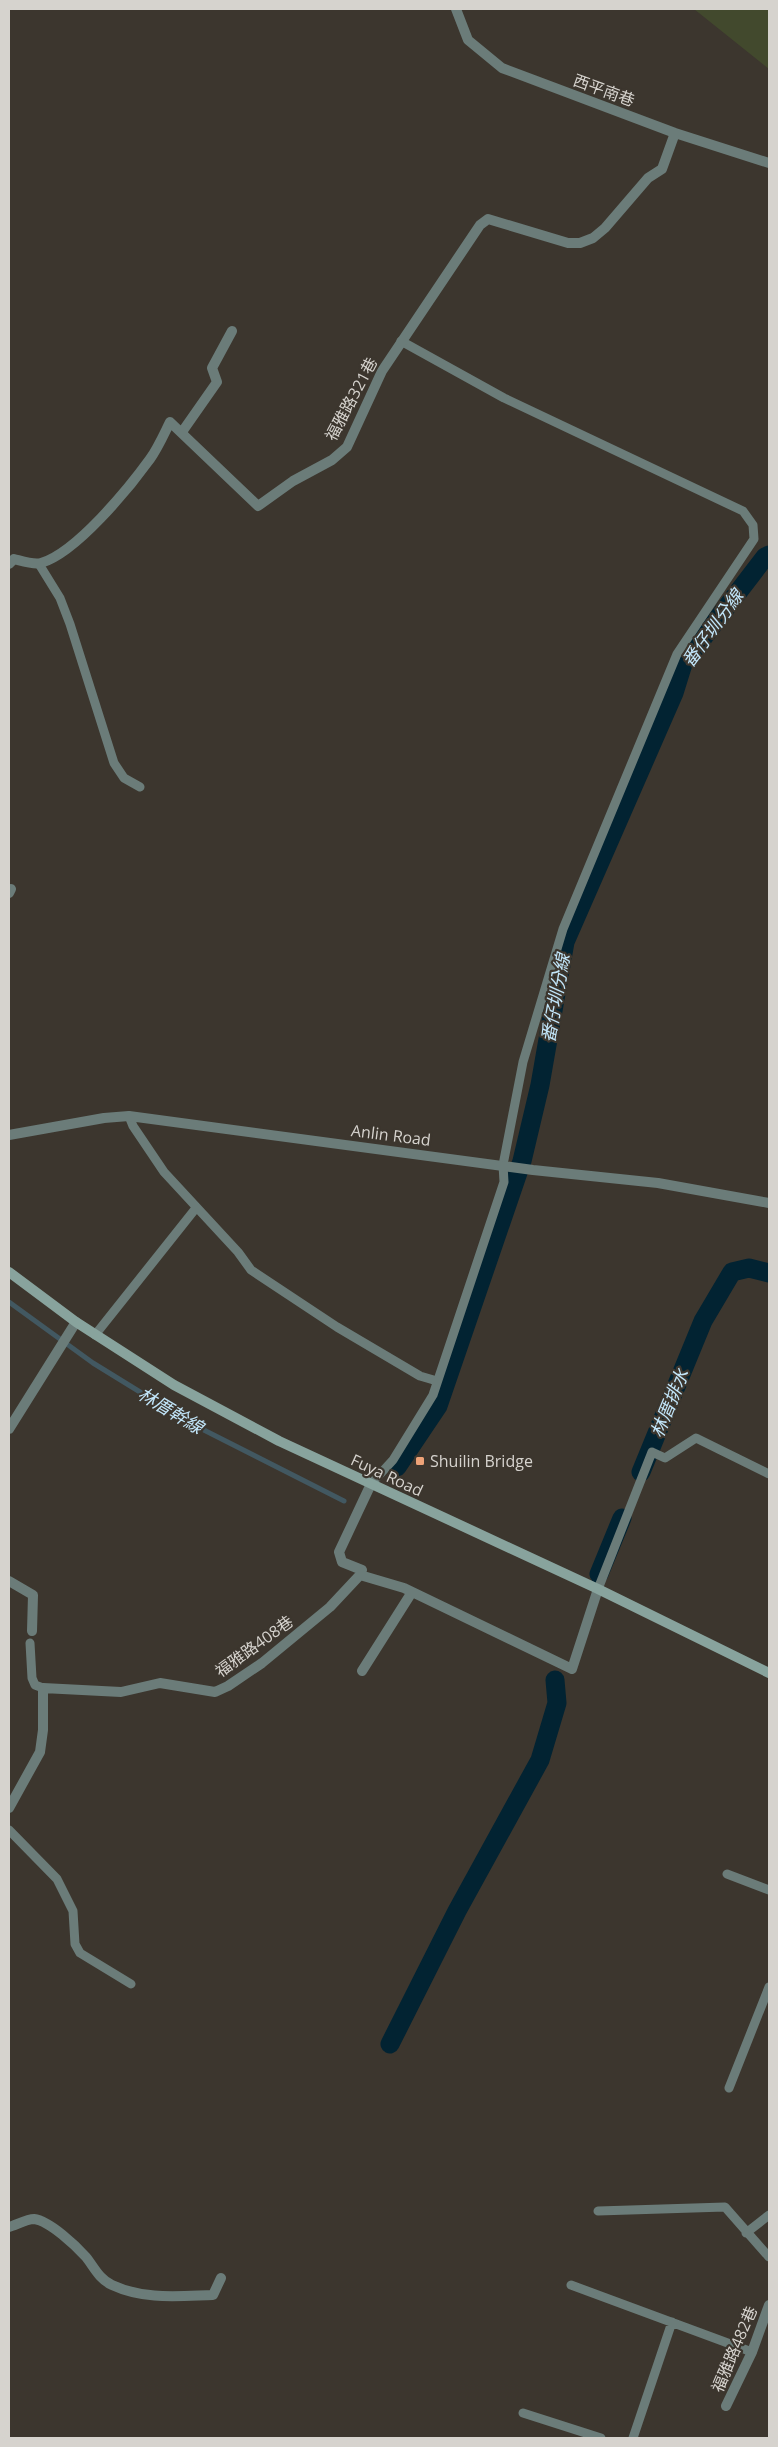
<svg xmlns="http://www.w3.org/2000/svg" width="778" height="2447" viewBox="0 0 778 2447" font-family="'Open Sans','Noto Sans TC',sans-serif">
<style>
.green{fill:#42492d}
.lines{fill:none;stroke-linecap:round;stroke-linejoin:round}
.stream{stroke:#425861;stroke-width:5}
.canal{stroke:#022332;stroke-width:19}
.service{stroke:#6b7c79;stroke-width:9}
.minor{stroke:#6b7c79;stroke-width:10}
.secondary{stroke:#88a39d;stroke-width:10}
.poi-dot{fill:#efa378;stroke:#3c362e;stroke-width:2}
.labels{text-anchor:middle;dominant-baseline:central;stroke-width:4.5;stroke-linejoin:round;paint-order:stroke}
.street-label{font-size:16px;fill:#d6d3ce;stroke:#3c362e}
.poi-label{font-size:16px;fill:#d6d3ce;stroke:#3c362e;text-anchor:start}
.water-label{font-size:18px;font-style:italic;fill:#c2e6fa;stroke:#3c362e}
</style>
<rect width="100%" height="100%" fill="#3c362e"/>
<path class="green" d="M694 9H769V69Z"/>
<g class="lines">
<path class="stream" d="M9 1302 93 1363 192 1424 344 1501"/>
<path class="canal" d="M397 1467 438 1406 522 1161 540 1085 565 942 674 693 683 664 765 557 769 555
M641 1472 703 1321 732 1272 749 1268 769 1273
M599 1574 622 1518
M390 2044 457 1911 540 1760 557 1703 555 1680"/>
<path class="service" d="M39 564 60 598 70 624 114 763 124 778 140 787
M129 1116 133 1126 164 1172 238 1252 251 1270 337 1327 420 1376 437 1381
M95 1335 196 1208
M371 1484 393 1460 433 1395 504 1182 503 1165 523 1062 563 929 677 654 754 539 753 525 743 511 504 398 401 341
M598 1589 652 1452 665 1458 696 1438 769 1474
M30 1643 32 1678 35 1685 43 1688
M9 1830 57 1879 73 1911 75 1944 80 1953 131 1984
M727 1874 769 1890
M729 2088 769 1987
M598 2211 725 2207 769 2257
M746 2233 769 2215
M571 2285 752 2352
M523 2413 601 2438
M633 2438 672 2322"/>
<path class="minor" d="M456 9 468 40 502 68 675 133 769 163
M182 432 217 382 212 368 232 331
M9 564 14 559C22 561 34 565 41 563 76 553 129 488 150 459 158 448 164 434 170 422L258 506 293 481 332 460 347 447 382 371 480 225 488 219 568 243H580L593 238 605 228 648 178 662 169 675 133
M9 893 11 889
M9 1135 104 1118 129 1116 533 1170 658 1183 769 1203
M9 1429 76 1322
M360 1575 404 1588 572 1669 598 1589
M9 1581 33 1595 32 1631
M362 1671 412 1592
M9 1808 40 1752 43 1730V1688L121 1692 160 1683 215 1692 228 1686 262 1663 330 1607 360 1575 362 1570 342 1562 339 1552 371 1484
M9 2227C16 2225 27 2219 34 2219 50 2221 76 2246 86 2257 94 2267 99 2279 112 2285 144 2300 178 2296 213 2295L221 2278
M726 2406 752 2352 769 2305"/>
<path class="secondary" d="M9 1272 76 1322 174 1385 279 1441 598 1589 769 1673"/>
</g>
<rect class="poi-dot" x="415" y="1456" width="10" height="10" rx="2.5"/>
<g class="labels">
<g class="street-label">
<text transform="translate(604 90) rotate(20)">西平南巷</text>
<text transform="translate(351 399) rotate(-62)">福雅路321巷</text>
<text transform="translate(391 1135) rotate(7)">Anlin Road</text>
<text transform="translate(387 1475) rotate(25)">Fuya Road</text>
<text transform="translate(254 1646) rotate(-36)">福雅路408巷</text>
<text transform="translate(734 2349) rotate(-67)">福雅路482巷</text>
</g>
<g class="poi-label">
<text x="430" y="1461">Shuilin Bridge</text>
</g>
<g class="water-label">
<text transform="translate(712 628) rotate(-54)">番仔圳分線</text>
<text transform="translate(555 998) rotate(-80)">番仔圳分線</text>
<text transform="translate(669 1403) rotate(-68)">林厝排水</text>
<text transform="translate(171 1410) rotate(31)">林厝幹線</text>
</g>
</g>
<rect width="778" height="2447" fill="none" stroke="#d6d3ce" stroke-width="20"/>
</svg>
